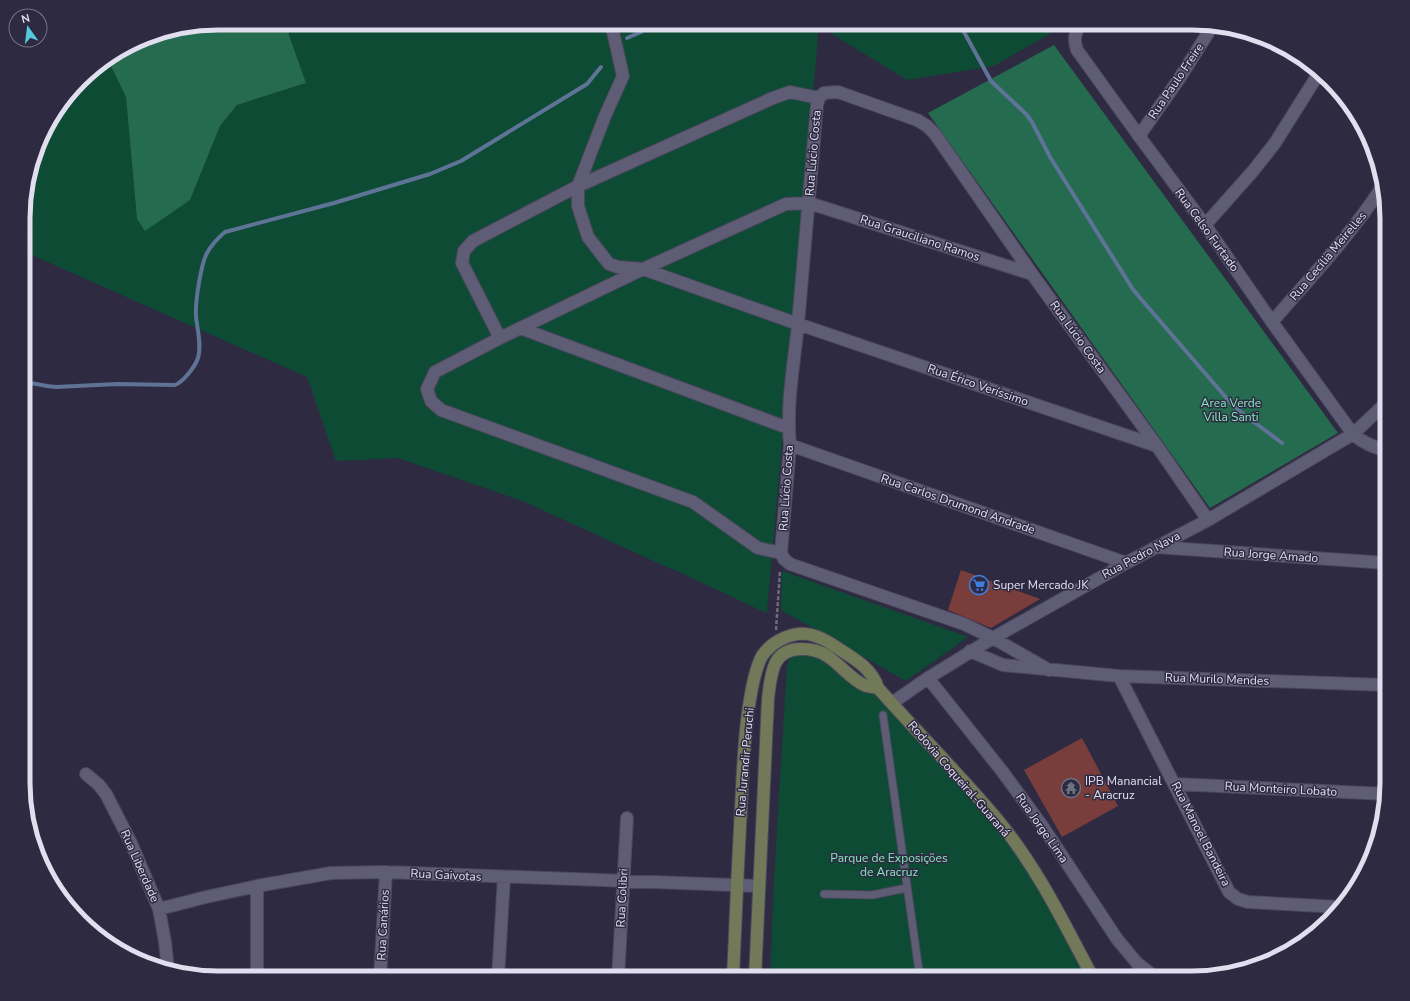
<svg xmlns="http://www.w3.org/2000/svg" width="1410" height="1001" viewBox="0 0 1410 1001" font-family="'Nunito Sans',sans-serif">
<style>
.green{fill:#0d4b35}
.forest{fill:#256b4f}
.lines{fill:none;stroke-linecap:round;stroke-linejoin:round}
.stream{stroke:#5f7397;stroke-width:4}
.building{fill:#793e3c}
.lane-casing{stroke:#4b475c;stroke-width:9}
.street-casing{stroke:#4b475c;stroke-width:14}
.secondary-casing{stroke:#4b475c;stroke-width:14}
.path{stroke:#6e6a7f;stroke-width:2.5;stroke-dasharray:4 2;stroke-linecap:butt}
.lane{stroke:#5f5c76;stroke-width:7}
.street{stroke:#5f5c76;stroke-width:12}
.secondary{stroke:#717958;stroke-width:12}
.labels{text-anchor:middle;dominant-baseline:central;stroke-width:3;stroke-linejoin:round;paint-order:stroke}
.street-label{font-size:12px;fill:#e1dfef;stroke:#2e2a42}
.park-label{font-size:12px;fill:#85e8bc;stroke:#2e2a42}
.poi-label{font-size:12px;fill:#e1dfef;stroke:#2e2a42;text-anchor:start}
.rim{fill:none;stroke:#e1dfef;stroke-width:5}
</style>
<rect width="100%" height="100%" fill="#2e2a42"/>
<path class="green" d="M288 23H1064L1063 26 994 66 907 80 819 26 767 612 766 613 673 569V570L525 502 398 458 336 461 307 377 25 252V193L43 132 89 72 108 60 126 97 137 219 190 200 220 126 237 105 306 83 289 35Z
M782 571 968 637 906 681 781 610Z
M816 646 824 647 829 651 886 698 1024 858 1089 978H770L774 878 787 666 790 655Z"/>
<path class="forest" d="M218 23H288L289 35 306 83 237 105 220 126 190 200 145 231 137 219 126 97 108 60 144 38Z
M1054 45 1338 433 1210 508 928 113Z"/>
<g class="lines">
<path class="stream" d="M959 23 991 81 1026 114 1032 122 1050 157 1132 288 1141 299 1229 401 1242 413 1282 443
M627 38 641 32 651 23
M25 382 47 386 56 387 117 384 175 385C183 382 195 367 198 358 202 345 197 329 196 316 195 302 201 264 207 253 212 244 218 238 225 232L334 203 430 174 461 161 587 84 601 67"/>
</g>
<path class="building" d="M961 570 1040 599 991 628 948 610Z
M1082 738 1118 806 1062 837 1024 770Z"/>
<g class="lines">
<defs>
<path id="lane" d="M883 715 920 978
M824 894 872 895 907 888"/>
<path id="street" d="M611 23 623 76 605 116 578 186V206L588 237 609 264 618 267 643 269 798 324 1157 446
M1081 23C1075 33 1073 39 1077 50L1139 136 1205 225 1272 322 1353 434C1363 443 1373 447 1387 451
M1139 136 1179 79 1213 25
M1205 225 1253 171 1275 143 1319 73
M1272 322C1310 278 1350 236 1382 187
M520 328 788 428
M500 338 462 263 464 251 473 241 578 186 773 98 790 92 819 98
M790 445 1126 563
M1156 547 1387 563
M781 553 758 548 693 502 441 410 431 401 427 389 435 372 500 338 643 269 786 204 809 203 1032 274
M970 651 1003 665 1119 676 1387 685
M1049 670 993 638 964 624 790 564 784 559 781 553 790 445C786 405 794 364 798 324 805 251 811 178 817 105L819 98 824 93 838 92 917 120 927 126 935 134 1032 274 1157 446 1208 520
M1119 676 1229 892 1238 899 1248 902 1340 907
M928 678 1002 771 1043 827 1117 939 1137 963 1156 978
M892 703 928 678 993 638 1126 563 1208 520 1353 434 1387 402
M86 774 99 785 106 794 131 843 159 909 165 942 168 969
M1175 784 1387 794
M257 886V978
M159 909 206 897 257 886 331 873 386 872 759 886
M380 978 386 872
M498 978 504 877
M618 978 627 818"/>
<path id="secondary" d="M733 978C736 908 739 839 743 769 745 739 747 709 754 679 756 671 758 663 762 656 772 641 794 630 812 635 820 637 829 642 836 647 853 658 872 668 878 688 917 732 959 774 997 819 1037 867 1064 923 1093 978
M755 978 768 699C771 676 771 649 801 649 810 649 820 651 827 656 840 664 852 681 866 686 870 687 875 687 878 688"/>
</defs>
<use href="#lane" class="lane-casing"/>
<use href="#street" class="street-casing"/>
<use href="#secondary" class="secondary-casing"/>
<path class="path" d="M776 630 780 571"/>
<use href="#lane" class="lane"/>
<use href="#street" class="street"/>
<use href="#secondary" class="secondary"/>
</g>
<defs>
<symbol id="supermarket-ring" viewBox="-11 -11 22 22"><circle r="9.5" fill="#2e2a42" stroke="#3f7fe0" stroke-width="1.5"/><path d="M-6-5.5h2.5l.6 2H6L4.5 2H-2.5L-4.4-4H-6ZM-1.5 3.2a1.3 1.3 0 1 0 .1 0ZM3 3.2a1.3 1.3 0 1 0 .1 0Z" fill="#3f7fe0"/></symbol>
<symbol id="temple-ring" viewBox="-11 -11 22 22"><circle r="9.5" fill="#2e2a42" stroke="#6b7280" stroke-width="1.5"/><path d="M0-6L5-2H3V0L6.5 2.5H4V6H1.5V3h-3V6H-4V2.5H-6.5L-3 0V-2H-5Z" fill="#6b7280"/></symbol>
</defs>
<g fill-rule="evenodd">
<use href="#supermarket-ring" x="968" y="574" width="22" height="22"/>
<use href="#temple-ring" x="1060" y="777" width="22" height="22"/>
</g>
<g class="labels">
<g class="street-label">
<text transform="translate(1176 81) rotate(-56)">Rua Paulo Freire</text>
<text transform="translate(813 153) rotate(-85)">Rua Lúcio Costa</text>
<text transform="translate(1207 230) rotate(54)">Rua Celso Furtado</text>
<text transform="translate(920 238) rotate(18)">Rua Grauciliano Ramos</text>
<text transform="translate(1328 256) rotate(-50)">Rua Cecília Meirelles</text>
<text transform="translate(1078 337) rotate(54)">Rua Lúcio Costa</text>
<text transform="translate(978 385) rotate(19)">Rua Érico Veríssimo</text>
<text transform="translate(786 488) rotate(-86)">Rua Lúcio Costa</text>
<text transform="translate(958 504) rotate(19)">Rua Carlos Drumond Andrade</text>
<text transform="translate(1141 555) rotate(-28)">Rua Pedro Nava</text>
<text transform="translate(1271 555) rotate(4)">Rua Jorge Amado</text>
<text transform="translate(1217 679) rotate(2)">Rua Murilo Mendes</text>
<text transform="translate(745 762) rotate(-85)">Rua Jurandir Peruchi</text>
<text transform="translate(959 779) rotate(49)">Rodovia Coqueiral-Guaraná</text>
<text transform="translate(1281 789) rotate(3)">Rua Monteiro Lobato</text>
<text transform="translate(1042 828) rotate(55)">Rua Jorge Lima</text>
<text transform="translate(1201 834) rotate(63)">Rua Manoel Bandeira</text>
<text transform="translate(140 866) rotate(66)">Rua Liberdade</text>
<text transform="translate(446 875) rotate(3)">Rua Gaivotas</text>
<text transform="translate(622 898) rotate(-87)">Rua Colibri</text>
<text transform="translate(383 925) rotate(-87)">Rua Canários</text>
</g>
<g class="park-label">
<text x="1231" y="403">Area Verde<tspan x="1231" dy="14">Villa Santi</tspan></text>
<text x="889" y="858">Parque de Exposições<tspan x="889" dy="14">de Aracruz</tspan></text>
</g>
<g class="poi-label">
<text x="993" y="585">Super Mercado JK</text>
<text x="1085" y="781">IPB Manancial<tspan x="1085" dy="14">- Aracruz</tspan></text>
</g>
</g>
<path d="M0 0H1410V1001H0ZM218 30H1192A188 188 0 0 1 1380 218V783A188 188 0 0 1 1192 971H218A188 188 0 0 1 30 783V218A188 188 0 0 1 218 30Z" fill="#2e2a42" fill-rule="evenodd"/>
<path class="rim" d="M218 30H1192A188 188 0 0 1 1380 218V783A188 188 0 0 1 1192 971H218A188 188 0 0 1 30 783V218A188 188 0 0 1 218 30Z"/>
<g transform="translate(28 28) rotate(346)"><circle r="19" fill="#2e2a42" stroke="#767287"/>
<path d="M0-3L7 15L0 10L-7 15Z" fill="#55cade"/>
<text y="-6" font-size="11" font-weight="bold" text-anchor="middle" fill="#e1dfef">N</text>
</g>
</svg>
